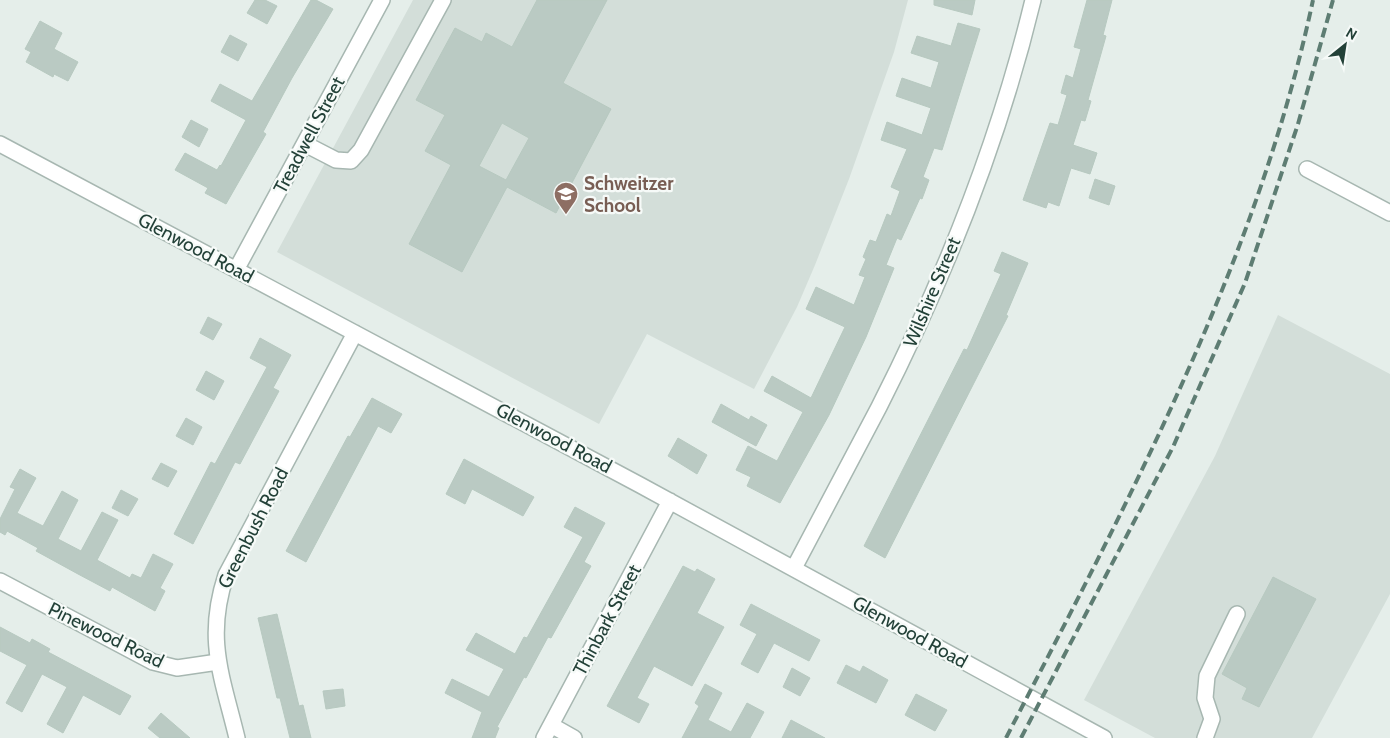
<svg xmlns="http://www.w3.org/2000/svg" width="1390" height="738" viewBox="0 0 1390 738" font-family="Cabin,sans-serif">
<style>
.built{fill:#d3ded9}
.building{fill:#bacac3;stroke:#b7c9c0;fill-rule:evenodd}
.lines{fill:none;stroke-linecap:round;stroke-linejoin:round}
.minor-casing{stroke:#a7b7b1;stroke-width:18}
.minor{stroke:#fff;stroke-width:15}
.rail{stroke:#5e7d73;stroke-width:4;stroke-dasharray:10 5;stroke-linecap:butt}
.labels{text-anchor:middle;dominant-baseline:central;stroke-width:4.5;stroke-linejoin:round;paint-order:stroke}
.street-label{font-size:19px;fill:#234138;stroke:#f6faf8}
.education-label{font-size:19px;font-weight:bold;fill:#785e54;stroke:#f6faf8;text-anchor:start}
</style>
<rect width="100%" height="100%" fill="#e5eeea"/>
<path class="built" d="M413 0H908L894 52 849 179 815 265 797 307 754 389 647 334 599 424 277 252Z
M1278 315 1390 374V594L1312 738H1155L1084 700 1215 456Z"/>
<path class="building" d="M255 0H265L277 6 267 24 247 13Z
M311 0H316L333 9 292 78 263 132 266 134 226 204 205 193 208 188 175 170 185 153 217 170 220 165 221 166 246 120 211 101 220 84 252 101Z
M537 0H607L563 83 611 109 556 213 507 187 462 272 409 244 451 165 425 151 445 115 416 100 455 28 482 42 486 33 512 47ZM502 123 529 138 506 180 479 166Z
M934 0H975L972 15 934 5Z
M1087 0H1112L1103 35 1106 36 1088 100 1091 101 1085 121 1081 120 1073 145 1097 153 1090 174 1071 168 1059 206 1048 202 1046 208 1023 200 1050 123 1058 125 1067 95 1061 93 1066 75 1073 78 1081 49 1074 47Z
M40 21 62 33 54 49 78 62 68 81 54 74 53 77 26 62 31 52 25 49Z
M958 23 980 29 942 150 934 148 923 177 929 180 922 199 920 198 901 240 897 238 886 265 894 268 866 337 829 415 780 503 747 486 751 477 736 470 748 446 777 461 803 412 764 391 772 376 811 398 845 327 806 309 816 287 854 305 865 277 859 275 866 259 863 257 870 240 876 242 887 214 891 216 900 191 891 187 907 149 881 140 887 122 922 135 931 108 896 96 902 78 931 88 939 62 911 53 917 36 951 46Z
M230 35 247 44 238 61 221 52Z
M191 120 208 129 199 147 182 137Z
M1095 179 1115 186 1109 205 1089 198Z
M1002 252 1028 263 1006 315 1008 316 885 558 864 546 964 349 967 350 1001 274 994 271Z
M208 317 222 324 213 340 200 333Z
M260 338 291 355 273 388 279 391 240 464 235 462 193 544 174 534 211 462 215 464 267 367 250 358Z
M206 371 224 381 214 400 196 390Z
M372 398 402 414 391 433 378 426 306 562 286 551 348 436 350 437Z
M721 404 749 420 751 416 767 425 756 446 712 422Z
M186 418 202 427 193 445 176 436Z
M678 438 707 455 697 474 668 456Z
M464 459 534 497 523 516 472 489 465 504 446 494Z
M161 463 177 471 168 487 152 479Z
M20 469 36 478 17 513 43 526 62 491 78 500 58 539 81 551 102 512 118 520 97 560 130 578 132 574 141 578 153 554 173 564 160 588 165 591 155 611 112 587 110 591 78 574 36 551 38 548 7 531 5 535 0 532V519L15 489 10 487Z
M121 490 138 499 128 516 112 508Z
M575 507 605 523 584 562 591 566 551 638 548 637 526 678 524 677 497 727 499 728 495 738H472L482 712 445 693 452 679 489 697 504 669 466 650 476 633 515 654 524 637 527 638 583 537 564 527Z
M683 566 695 572 697 569 715 579 697 613 724 627 692 686 654 666 637 698 649 704 639 723 607 706Z
M1273 577 1316 599 1259 707 1242 699 1247 688 1222 674Z
M751 604 820 640 809 661 774 643 758 673 741 664 757 634 740 625Z
M277 614 299 706 303 705 311 738H290L280 698H277L258 618Z
M0 627 30 643 32 639 50 649 48 652 131 696 120 715 83 695 63 733 47 724 67 687 42 674 22 712 6 703 27 665 0 651Z
M846 665 860 672 863 666 888 680 876 703 837 683Z
M792 668 810 678 800 696 783 687Z
M705 684 722 693 708 720 731 732 747 703 764 712 750 738H682L699 706 695 703Z
M343 689 345 706 326 709 323 691Z
M916 694 947 710 935 731 905 715Z
M161 713 190 738H160L148 728Z
M791 720 825 738H782Z"/>
<g class="lines">
<defs>
<path id="minor" d="M0 144 640 485 1104 738
M305 144 336 160 351 161 361 150 443 0
M1307 169 1390 213
M236 270 382 0
M794 568C822 514 851 461 879 407 944 279 999 141 1033 0
M0 581 153 662 177 668 218 662
M551 725 574 738
M237 738C222 676 205 639 226 575L355 333
M544 738 670 501
M1205 738 1212 719 1205 698 1207 676 1237 614"/>
</defs>
<use href="#minor" class="minor-casing"/>
<use href="#minor" class="minor"/>
<path class="rail" d="M1006 738C1128 501 1257 263 1313 0
M1021 738 1173 447 1245 283 1298 124 1333 0"/>
</g>
<defs>
<symbol id="school-pin" viewBox="-11 -11 22 30"><path d="M0 17L-7.5 6A9.5 9.5 0 1 1 7.5 6Z" fill="#8d6e63" stroke="#f6faf8"/><path d="M0-5L7-2L0 1L-7-2ZM-4 1L0 2.5L4 1V4Q0 6-4 4Z" fill="#fff"/></symbol>
</defs>
<g fill-rule="evenodd">
<use href="#school-pin" x="552" y="180" width="28" height="38"/>
</g>
<g class="labels">
<g class="street-label">
<text transform="translate(309 135) rotate(-62)">Treadwell Street</text>
<text transform="translate(196 248) rotate(28)">Glenwood Road</text>
<text transform="translate(932 292) rotate(-67)">Wilshire Street</text>
<text transform="translate(554 438) rotate(28)">Glenwood Road</text>
<text transform="translate(253 528) rotate(-63)">Greenbush Road</text>
<text transform="translate(607 620) rotate(-62)">Thinbark Street</text>
<text transform="translate(910 632) rotate(29)">Glenwood Road</text>
<text transform="translate(106 635) rotate(26)">Pinewood Road</text>
</g>
<g class="education-label">
<text x="584" y="183">Schweitzer<tspan x="584" dy="22">School</tspan></text>
</g>
</g>
<g transform="translate(1345 45) rotate(30)" stroke="#f6faf8" stroke-width="4" paint-order="stroke">
<path d="M0-4L9 19L0 12L-9 19Z" fill="#234138"/>
<text y="-8" font-size="14" font-weight="bold" text-anchor="middle" fill="#234138">N</text>
</g>
</svg>
